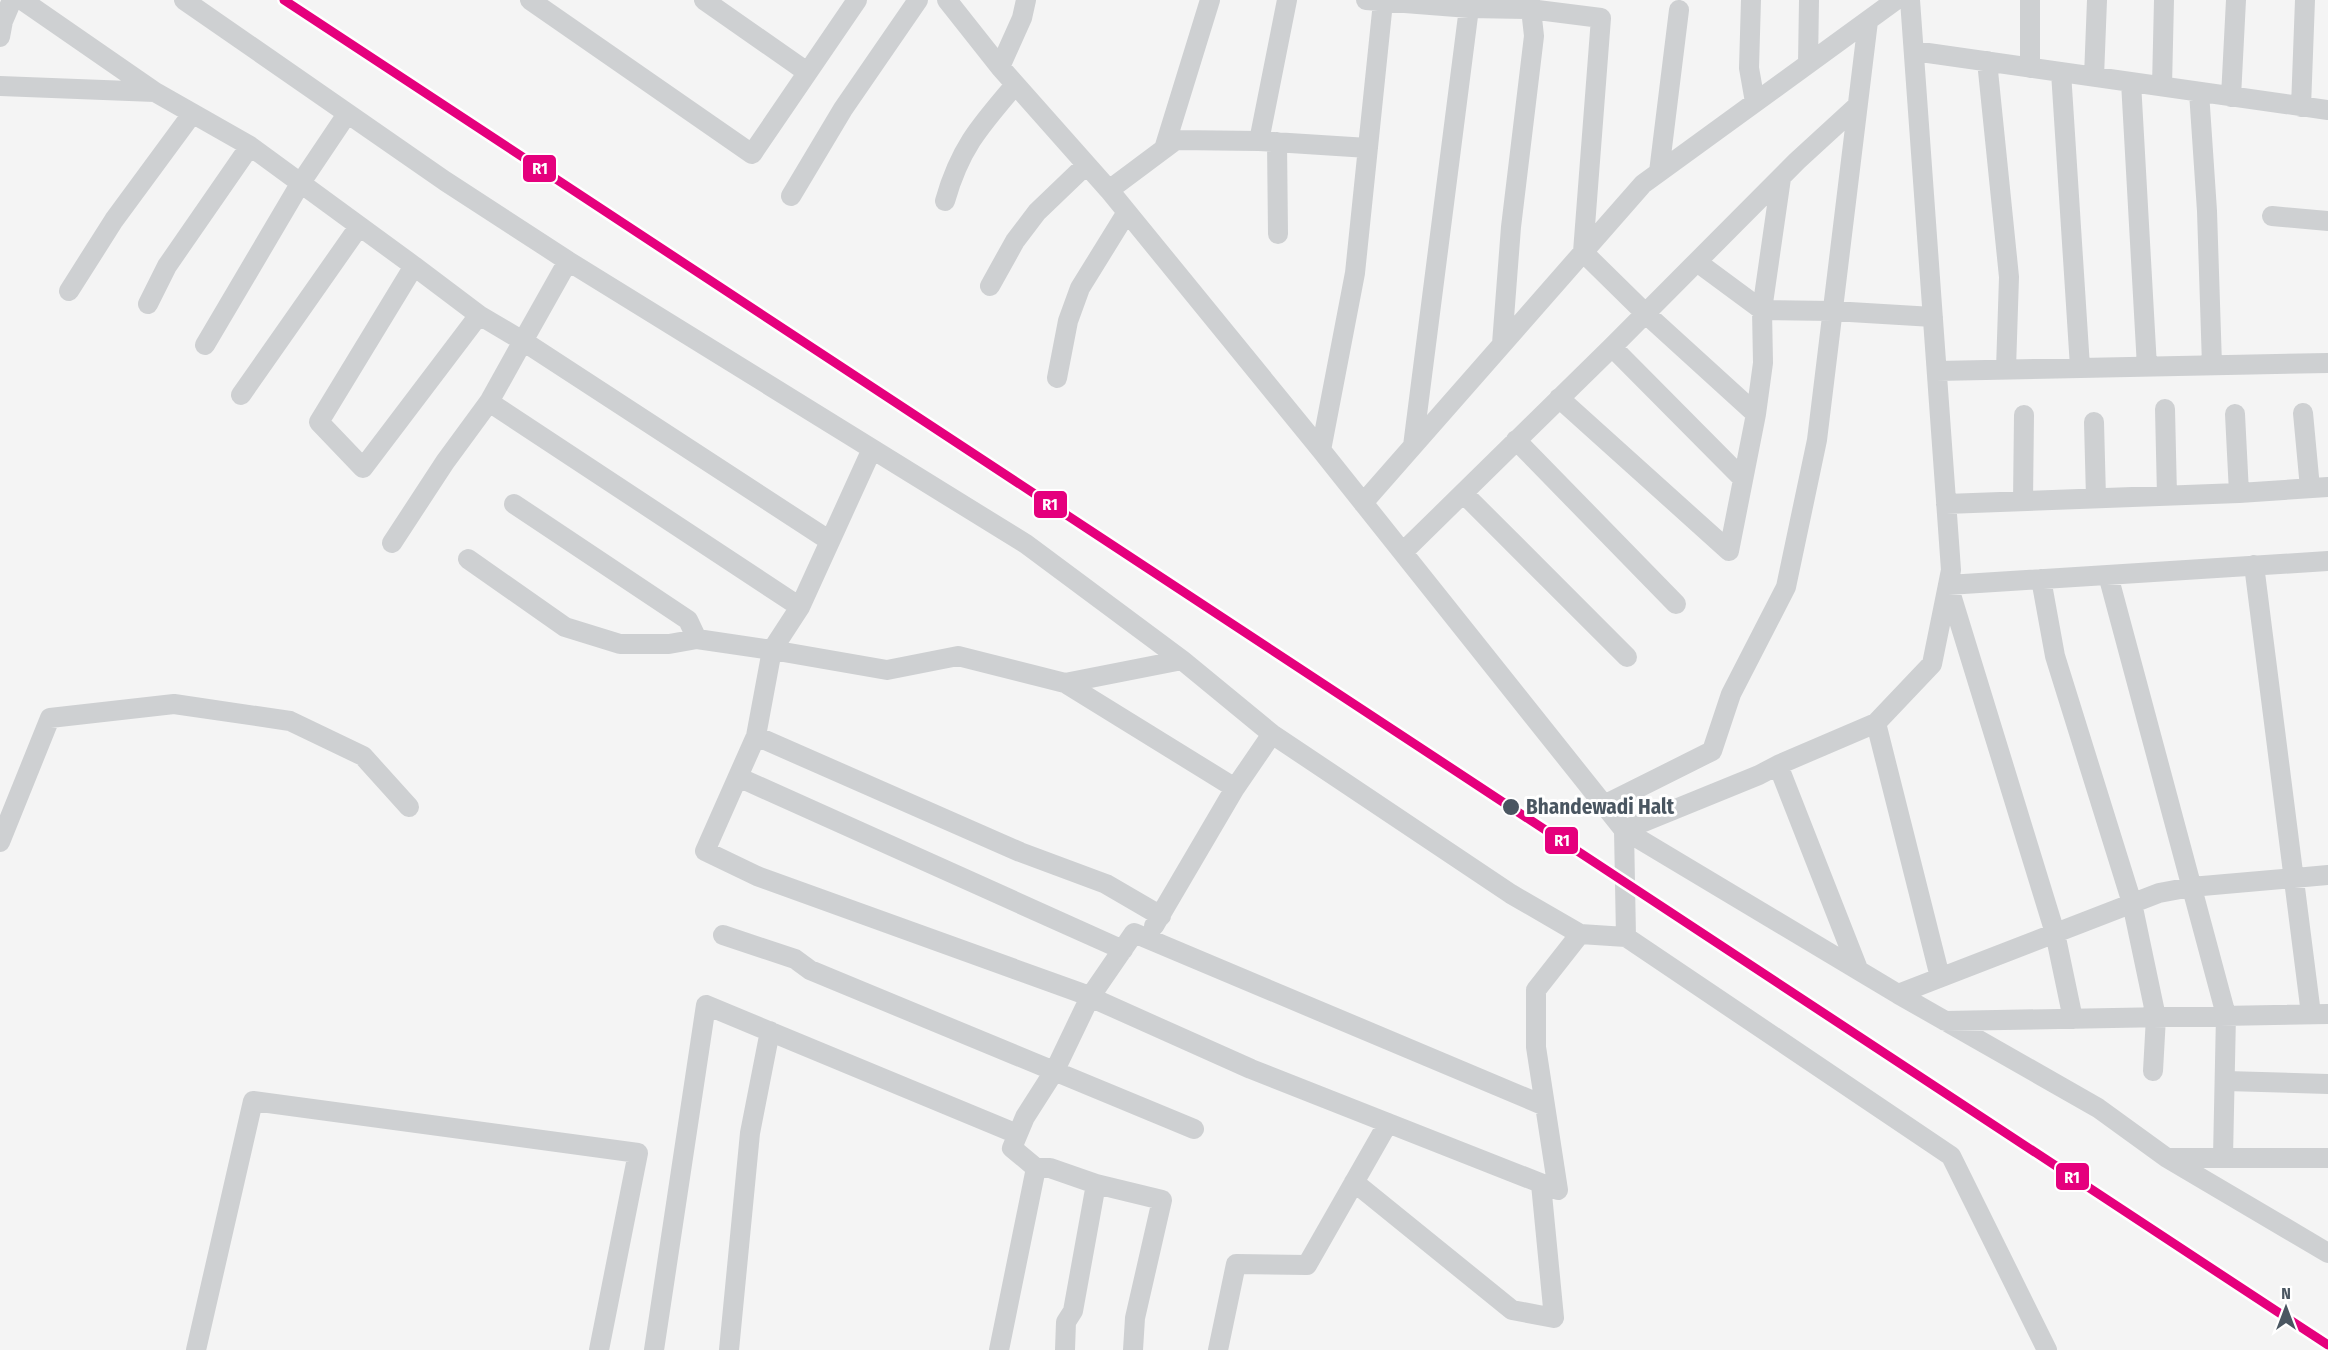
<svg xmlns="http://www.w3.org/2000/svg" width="2328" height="1350" viewBox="0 0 2328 1350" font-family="'Fira Sans Condensed',sans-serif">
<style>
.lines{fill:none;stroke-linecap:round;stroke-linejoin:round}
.minor{stroke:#ced0d2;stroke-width:20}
.rail-1-casing{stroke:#fff;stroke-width:14}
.rail-1{stroke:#e5007d;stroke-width:9}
.stop-dot{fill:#4a5661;stroke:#fff;stroke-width:2}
.labels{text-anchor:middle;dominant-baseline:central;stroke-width:6;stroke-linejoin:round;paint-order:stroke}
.stop-label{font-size:21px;font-weight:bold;fill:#4a5661;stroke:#fff;text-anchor:start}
.line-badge{stroke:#fff;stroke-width:2}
.badge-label{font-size:16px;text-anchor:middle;font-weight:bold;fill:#fff}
</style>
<rect width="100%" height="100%" fill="#f4f4f4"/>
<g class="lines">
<path class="minor" d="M22 0 155 92
M184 0 445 181 568 261 1026 544 1182 660 1272 734 1511 894 1580 934 1626 937
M530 0 752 154 857 0
M704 0 807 72
M947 0 1000 67 1109 190 1321 450 1624 830 1898 994
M1366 0 1469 8 1530 9 1601 18 1583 252 1645 313 1756 414
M1751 0 1749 68 1755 102
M2030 0V68
M0 37 3 21 12 0
M1914 51 2328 110
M1987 61 2009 277 2006 369
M1808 64 1809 0
M1000 67 1022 18 1026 0
M2061 72 2080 367
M2094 77 2097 0
M2131 82 2147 367
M0 86 155 92 250 146 414 266 319 422 363 468 479 315 523 341 568 261
M2162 86 2164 0
M2199 92 2207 211 2212 365
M2231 97 2236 0
M2301 107 2305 0
M1259 141 1287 0
M1277 142 1278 234
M1164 149 1210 0
M1659 172 1679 10
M1109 190 1176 140 1259 141 1368 148
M791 196 843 109 918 0
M945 201C960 148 980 126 1015 85
M2272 216 2328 221
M1697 262 1762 310 1833 311 1933 317
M414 266 479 315
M990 286 1015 241 1037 212 1086 165
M69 291 114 220 192 114
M148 304 167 266 250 146
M1502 344 1511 227 1534 36 1530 0
M205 345 300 184 347 114
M1612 347 1743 479
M1937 371 2328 363
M1057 378 1068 321 1080 288 1127 212
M241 395 358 228
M1559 398 1729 551
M489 402 800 607
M2165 409 2167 496
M2303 413 2310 488
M2235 414 2239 493
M2094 422 2096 498
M1516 440 1676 604
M1413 446 1469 8
M872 449 800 607 772 650 887 670 958 656 1065 683 1182 660
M1321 450 1355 273 1383 2
M1463 493 1627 657
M2023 501 2024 415
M1363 503 1643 184 1896 0
M514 504 688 620 697 639
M1946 504 2239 493 2328 487
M392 543 445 462 489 402 523 341 830 541
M1729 551 1756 414 1763 363 1762 310 1781 178
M1403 552 1612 347 1797 161 1857 106
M468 559 565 627 620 644H669L697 639 772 650 756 736 705 851 757 876 1081 993 1251 1069 1558 1190 1536 1047V990L1580 934
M2254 565 2311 1014
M2108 575 2226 1015 2223 1157
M2041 579 2055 656 2132 903 2156 1017 2153 1071
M1065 683 1235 788 1154 926
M1876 723 1940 977
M756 736 1020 852 1106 884 1161 916
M1778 765 1858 969
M738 777 1123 950
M1235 788 1272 734
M1604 805 1712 751 1731 694 1786 587 1817 440 1868 21
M1624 830 1759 775 1778 765 1876 723 1932 664 1948 585 1951 570 1910 0
M1624 830 1626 937 1951 1156 2047 1350
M0 842 50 718 174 704 290 721 363 756 409 807
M2328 875 2191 887 2159 893 1898 994 2098 1108 2167 1158 2328 1253
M723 935 795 959 810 970 1194 1129
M2073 1019 2055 933 1948 585 2328 561
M1945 1021 2328 1014
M2226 1081 2328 1084
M2169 1158H2328
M1354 1182 1512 1310 1554 1318 1541 1184
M196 1350 253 1101 638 1153 599 1350
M654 1350 706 1005 1017 1134
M729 1350 750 1133 770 1031
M999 1350 1036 1168
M1065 1350 1066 1322 1073 1311 1096 1184
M1133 1350 1135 1318 1162 1200 1096 1184 1050 1168H1036L1012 1148 1025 1117 1055 1070 1090 997 1134 933 1545 1106
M1218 1350 1236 1264 1307 1265 1388 1123"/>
<defs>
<path id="rail-1" d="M284 0 2328 1345"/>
</defs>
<use href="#rail-1" class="rail-1-casing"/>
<use href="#rail-1" class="rail-1"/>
</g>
<circle class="stop-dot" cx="1511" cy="807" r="9"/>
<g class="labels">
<g class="stop-label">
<text x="1526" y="807">Bhandewadi Halt</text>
</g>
</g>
<g class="line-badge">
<rect x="522" y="154" width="35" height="29" rx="6" fill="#e5007d"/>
<rect x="1033" y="490" width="35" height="29" rx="6" fill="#e5007d"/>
<rect x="1544" y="826" width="35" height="29" rx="6" fill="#e5007d"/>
<rect x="2055" y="1162" width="35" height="29" rx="6" fill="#e5007d"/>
</g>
<g class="badge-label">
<text x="540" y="174">R1</text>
<text x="1050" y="510">R1</text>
<text x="1562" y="846">R1</text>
<text x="2072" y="1183">R1</text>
</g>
<g transform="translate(2286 1308)" stroke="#ffffff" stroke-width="4.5" paint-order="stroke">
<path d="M0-4.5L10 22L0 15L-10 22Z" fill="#4a5661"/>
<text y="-9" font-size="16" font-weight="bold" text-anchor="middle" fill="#4a5661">N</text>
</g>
</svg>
